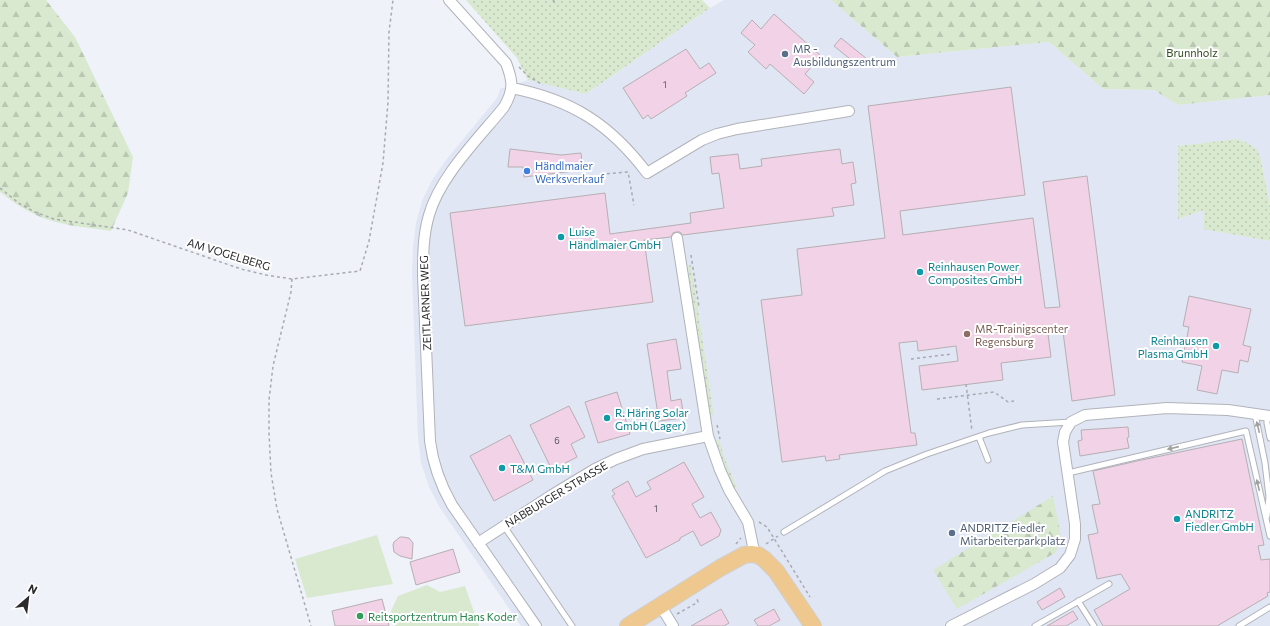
<svg xmlns="http://www.w3.org/2000/svg" width="1270" height="626" viewBox="0 0 1270 626" font-family="Commissioner,sans-serif">
<style>
.built{fill:#e1e6f4}
.grass{fill:url(#grass-dots)}
.forest{fill:url(#forest-firs)}
.garden{fill:#d8e9d0}
.building{fill:#f1d2e6;stroke:#b6afb3}
.lines{fill:none;stroke-linecap:round;stroke-linejoin:round}
.lane-casing{stroke:#b1b3ba;stroke-width:7}
.street-casing{stroke:#b1b3ba;stroke-width:12}
.primary-casing{stroke:#d0d0d1;stroke-width:18}
.path{stroke:#a9aaaf;stroke-width:1.5;stroke-dasharray:3 3;stroke-linecap:butt}
.lane{stroke:#fff;stroke-width:5}
.street{stroke:#fff;stroke-width:10}
.primary{stroke:#eec88f;stroke-width:16}
.oneway{fill:#a0a0a1}
.service-dot{fill:#5c6f8a;stroke:#fff;stroke-width:1.5}
.shop-dot{fill:#3f7fe0;stroke:#fff;stroke-width:1.5}
.culture-dot{fill:#0f9aa8;stroke:#fff;stroke-width:1.5}
.education-dot{fill:#8d6e63;stroke:#fff;stroke-width:1.5}
.leisure-dot{fill:#2e9e5b;stroke:#fff;stroke-width:1.5}
.labels{text-anchor:middle;dominant-baseline:central;stroke-width:4;stroke-linejoin:round;paint-order:stroke}
.number-label{font-size:9px;fill:#5c555c}
.service-label{font-size:11px;fill:#4e5e75;stroke:#fff;text-anchor:start}
.park-label{font-size:11px;fill:#304a20;stroke:#fff}
.shop-label{font-size:11px;fill:#366cbe;stroke:#fff;text-anchor:start}
.culture-label{font-size:11px;fill:#0d838f;stroke:#fff;text-anchor:start}
.street-label{font-size:11px;fill:#2b2b2e;stroke:#fff}
.education-label{font-size:11px;fill:#785e54;stroke:#fff;text-anchor:start}
.leisure-label{font-size:11px;fill:#27864d;stroke:#fff;text-anchor:start}
</style>
<defs>
<pattern id="grass-dots" width="8" height="8" patternUnits="userSpaceOnUse"><rect width="8" height="8" fill="#d8e9d0"/><path d="M2 2h.1M6 6h.1" fill="none" stroke="#bac8b3" stroke-width="1.8" stroke-linecap="round"/></pattern>
<pattern id="forest-firs" width="22" height="20" patternUnits="userSpaceOnUse"><rect width="22" height="20" fill="#d8e9d0"/><path d="M5 1l3.5 6h-7zM16 11l3.5 6h-7z" fill="#bac8b3"/></pattern>
</defs>
<rect width="100%" height="100%" fill="#f0f2f9"/>
<path class="built" d="M724 0H831L897 57 1049 42 1103 89 1154 90 1178 105 1270 95V206L1261 160 1236 139 1179 146 1178 219 1204 210 1203 229 1270 241V626H521L440 508 429 487 421 463 418 437 412 274 413 247 416 223 422 201 432 180 446 160 497 98 500 89 528 80 586 94 710 8Z"/>
<path class="grass" d="M466 0H702L710 8 586 94 528 80 517 58Z
M1236 139 1248 143 1257 150 1261 160 1270 206V241L1203 229 1204 210 1178 219V146Z
M691 264 714 416 710 414 688 267Z
M716 440H719L724 457 737 488 734 489 722 458Z"/>
<path class="forest" d="M0 0H46L75 37 133 157 128 193 111 231C86 227 59 226 36 215 23 209 11 201 0 192Z
M831 0H1270V95L1178 105 1154 90 1103 89 1049 42 897 57Z
M1053 496 1060 531 1061 542 1055 553 957 609 933 570Z"/>
<path class="garden" d="M377 535 393 584 307 598 295 559Z
M427 585 440 592 465 586 479 626H395L391 611 398 596Z"/>
<path class="building" d="M774 14 821 56 805 74 814 82 804 94 770 64 766 69 748 52 755 45 741 33 752 20 761 29Z
M841 38 867 59 860 67 834 46Z
M686 49 700 69 709 63 716 73 685 93 687 96 651 119 648 115 643 119 623 88Z
M1011 87 1025 195 900 211 903 235 1033 218 1045 308 1060 307 1043 182 1087 176 1115 395 1072 401 1063 332 1048 334 1051 357 1001 363 1003 380 922 390 919 366 958 361 956 346 918 351 917 341 899 343 911 433H915L917 445 839 455 840 459 826 461 825 456 782 462 761 300 802 295 797 249 885 238 868 106Z
M510 149 561 155 581 153 583 170 524 177 523 167H508Z
M840 149 842 164 853 162 856 183 851 184 854 205 832 208 834 216 683 235 680 232H676L673 233 671 237 644 240 653 302 465 326 450 213 605 193 610 234 691 223 690 213 724 208 719 173 712 174 710 157 738 154 740 169 762 166 761 159Z
M1189 296 1251 309 1243 345 1251 347 1248 362 1240 360 1238 373 1222 370 1217 394 1197 390 1202 366 1182 362 1189 327 1183 326Z
M676 339 681 369 667 371 671 401 681 399 684 418 659 421 647 344Z
M617 392 630 434 598 443 585 402Z
M569 406 585 437 571 444 577 457 552 470 530 425Z
M1128 427 1129 437 1127 438 1129 448 1080 456 1078 441 1082 440 1081 430Z
M510 435 533 480 494 501 470 456Z
M1242 439 1264 545 1258 546 1261 560 1270 559V592L1267 593 1268 596 1217 626H1103L1094 610 1130 589 1121 574 1097 579 1088 535 1098 533 1092 505 1100 504 1093 471 1137 461Z
M684 462 704 497 692 504 700 518 711 512 721 530 719 536 701 546 693 531 680 538V540L646 558 612 496 615 494 612 490 628 481 636 497 651 489 647 482Z
M400 537H403L409 538 413 543 412 559 400 556 394 552 393 545 394 542Z
M453 549 460 572 416 585 410 562Z
M1060 588 1065 597 1042 610 1037 602Z
M382 599 389 626H335L332 611Z
M721 609 729 623 724 626H691Z
M774 609 780 620 769 626H758L754 620Z
M1073 611 1078 619 1066 626H1047Z"/>
<g class="lines">
<defs>
<path id="lane" d="M1255 414 1265 463 1269 497 1267 516
M1267 415V423L1270 438
M979 437 988 460
M1068 473 1246 431 1270 536
M504 526 572 626
M784 532 885 471 927 454 989 433 1022 425 1071 422
M1078 601 1094 626
M1035 626 1109 584
M1239 626 1270 607"/>
<path id="street" d="M449 0 506 63C513 81 514 90 504 107 479 138 440 176 429 215 423 235 423 256 423 276L430 441C433 465 440 484 452 505L536 626
M512 88C572 100 610 124 647 173L702 140 717 134 737 129 849 111
M677 238 708 436 720 470 729 490 748 522 754 551V554
M478 543 552 495 595 469 616 459 643 449 708 436
M660 605 673 626
M951 626 1034 584 1060 568 1070 555 1075 539V524L1063 442 1065 432 1071 422 1085 415 1167 408 1228 410 1270 416"/>
<path id="primary" d="M628 626 720 568 744 555 751 554 758 555 764 559 776 571 813 626"/>
</defs>
<use href="#lane" class="lane-casing"/>
<use href="#street" class="street-casing"/>
<use href="#primary" class="primary-casing"/>
<path class="path" d="M553 0 556 5
M519 67 528 76 543 85
M601 173 605 174 628 172 634 205
M0 188 20 204 35 212 54 219 128 230 241 269 266 275 292 279 360 271 369 241 383 163 388 102 389 32 393 0
M691 255 699 307
M292 279 291 292 273 366 269 400V433L271 473 277 509 311 626
M911 359 952 354
M966 384 972 431
M937 399 994 392 1008 402 1014 401
M717 425 720 439
M759 522 767 527 810 597
M736 544 741 538
M766 544 778 536
M677 614 698 602 697 599"/>
<use href="#lane" class="lane"/>
<use href="#street" class="street"/>
<use href="#primary" class="primary"/>
</g>
<defs><path id="oneway-solid" d="M-6-.8H1V-3.2L6.5 0L1 3.2V.8H-6Z"/></defs>
<g class="oneway">
<use href="#oneway-solid" transform="translate(1258 427) rotate(-103)"/>
<use href="#oneway-solid" transform="translate(1173 448) rotate(167)"/>
<use href="#oneway-solid" transform="translate(1258 485) rotate(-103)"/>
</g>
<g class="service-dot">
<circle cx="785" cy="54" r="4"/>
<circle cx="952" cy="533" r="4"/>
</g>
<circle class="shop-dot" cx="527" cy="171" r="4"/>
<g class="culture-dot">
<circle cx="561" cy="237" r="4"/>
<circle cx="920" cy="272" r="4"/>
<circle cx="1216" cy="346" r="4"/>
<circle cx="607" cy="418" r="4"/>
<circle cx="502" cy="468" r="4"/>
<circle cx="1177" cy="519" r="4"/>
</g>
<circle class="education-dot" cx="967" cy="334" r="4"/>
<circle class="leisure-dot" cx="360" cy="616" r="4"/>
<g class="labels">
<g class="number-label">
<text x="665" y="84">1</text>
<text x="557" y="440">6</text>
<text x="656" y="508">1</text>
</g>
<g class="service-label">
<text x="793" y="48">MR -<tspan x="793" dy="13">Ausbildungszentrum</tspan></text>
<text x="960" y="527">ANDRITZ Fiedler<tspan x="960" dy="13">Mitarbeiterparkplatz</tspan></text>
</g>
<g class="park-label">
<text x="1192" y="52">Brunnholz</text>
</g>
<g class="shop-label">
<text x="535" y="165">Händlmaier<tspan x="535" dy="13">Werksverkauf</tspan></text>
</g>
<g class="culture-label">
<text x="569" y="231">Luise<tspan x="569" dy="13">Händlmaier GmbH</tspan></text>
<text x="928" y="266">Reinhausen Power<tspan x="928" dy="13">Composites GmbH</tspan></text>
<text x="1208" y="340" text-anchor="end">Reinhausen<tspan x="1208" dy="13">Plasma GmbH</tspan></text>
<text x="615" y="412">R. Häring Solar<tspan x="615" dy="13">GmbH (Lager)</tspan></text>
<text x="510" y="468">T&amp;M GmbH</text>
<text x="1185" y="513">ANDRITZ<tspan x="1185" dy="13">Fiedler GmbH</tspan></text>
</g>
<g class="street-label">
<text transform="translate(229 254) rotate(17)">AM VOGELBERG</text>
<text transform="translate(425 303) rotate(-92)">ZEITLARNER WEG</text>
<text transform="translate(556 494) rotate(-31)">NABBURGER STRASSE</text>
</g>
<g class="education-label">
<text x="975" y="328">MR-Trainigscenter<tspan x="975" dy="13">Regensburg</tspan></text>
</g>
<g class="leisure-label">
<text x="368" y="616">Reitsportzentrum Hans Koder</text>
</g>
</g>
<g transform="translate(28 598) rotate(28)" stroke="#ffffff" stroke-width="3" paint-order="stroke">
<path d="M0-3L7 15L0 10L-7 15Z" fill="#2b2b2e"/>
<text y="-6" font-size="11" font-weight="bold" text-anchor="middle" fill="#2b2b2e">N</text>
</g>
</svg>
